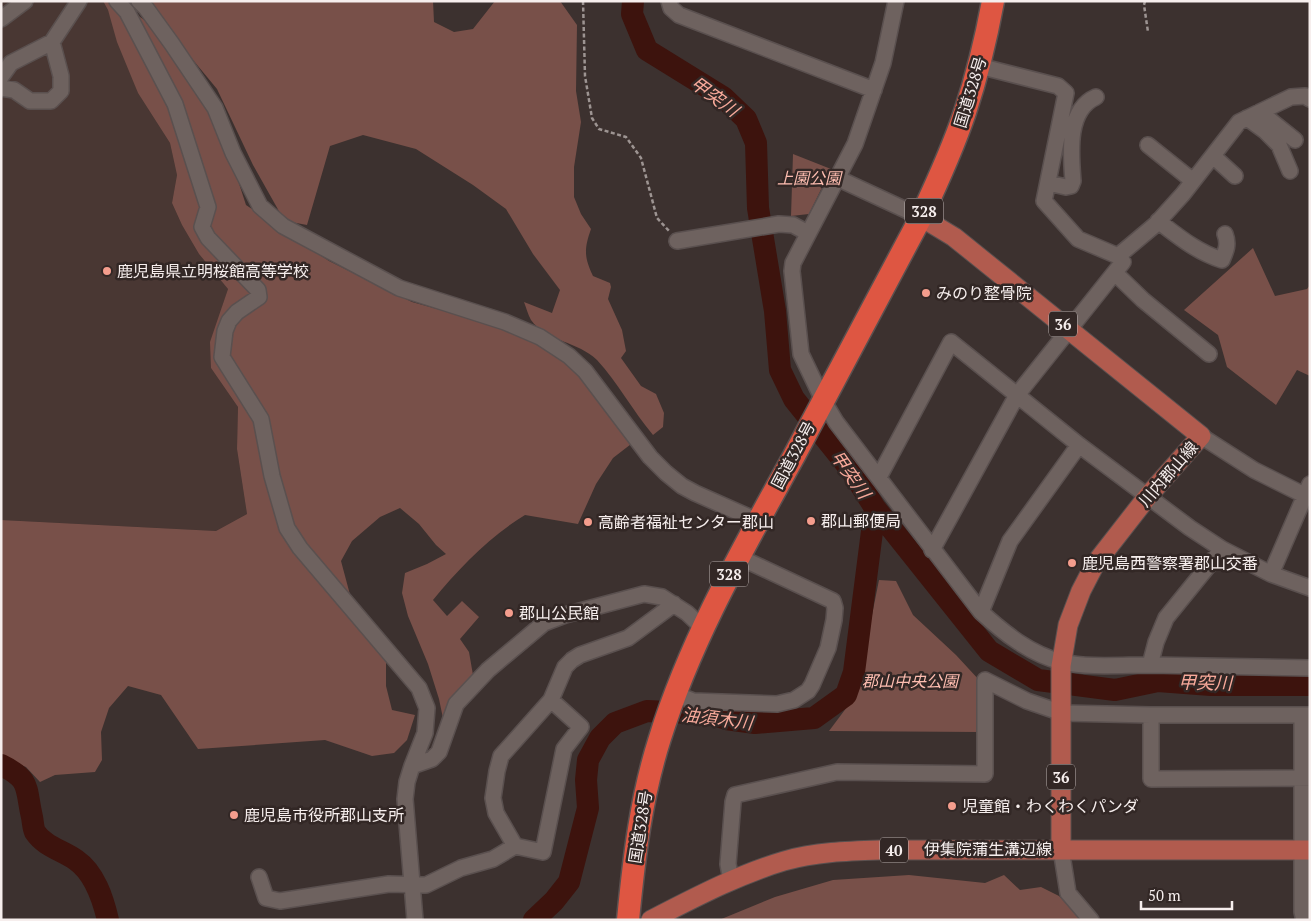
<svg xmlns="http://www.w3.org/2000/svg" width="1311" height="921" viewBox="0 0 1311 921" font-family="'PT Serif','Noto Sans JP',serif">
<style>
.built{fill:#493733}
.green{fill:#785049}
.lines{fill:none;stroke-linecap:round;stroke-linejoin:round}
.river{stroke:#3d130d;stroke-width:22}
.minor-casing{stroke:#5a504f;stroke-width:18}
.major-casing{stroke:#5a504f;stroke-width:21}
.highway-casing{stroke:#5a504f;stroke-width:25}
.path{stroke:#9d9492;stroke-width:2.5;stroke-dasharray:4 2.5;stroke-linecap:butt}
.minor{stroke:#6e625f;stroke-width:15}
.major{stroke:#b15b4e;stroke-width:19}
.highway{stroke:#de5642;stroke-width:22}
.poi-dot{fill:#f49d8d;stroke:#322725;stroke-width:2}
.labels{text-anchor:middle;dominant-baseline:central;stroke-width:5;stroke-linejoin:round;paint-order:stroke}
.shield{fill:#322725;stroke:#bbb2b1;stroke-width:1}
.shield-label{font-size:15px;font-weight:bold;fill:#f6eeed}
.street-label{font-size:16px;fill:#f6eeed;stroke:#322725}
.park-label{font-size:16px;font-style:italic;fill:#fdbdb0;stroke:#322725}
.poi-label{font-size:16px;fill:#f6eeed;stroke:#322725;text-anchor:start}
.water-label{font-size:18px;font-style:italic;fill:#f8a99a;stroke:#322725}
</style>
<rect width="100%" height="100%" fill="#3c312f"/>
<path class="built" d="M103 1 108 10 138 93 170 143 177 175 172 203 182 225 199 254 228 289 223 304 211 368 238 407 237 449 247 514 216 531 1 520V2Z"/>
<path class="green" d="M103 1H117L143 19 160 34 220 125 246 205 329 261 412 302 509 329 538 345 576 370 635 441 613 458 596 484 578 524 525 515C489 537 460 567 433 600L447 616 462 601 479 617 460 639 469 652 473 675 445 728 439 699 428 664 408 616 402 593 405 573 427 564 446 554 436 545 419 524 400 508 380 517 352 541 341 561 356 617 386 654V686L392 710 415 715 407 740 394 753 372 756 325 740 198 749 161 695 128 686 109 708 101 732 102 760 95 772 55 775 40 782 26 767 1 757V520L216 531 247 514 237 449 238 407 211 368 210 342 228 289 199 254 182 225 172 203 177 175 170 143 138 93 117 42 108 10Z
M142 1H433L434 22 454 32 473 29 495 1H560L577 25 576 91 581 122 574 167V197L581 214 591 229C584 249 584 257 593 276L610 283 611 287 608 299 622 330 626 351 621 358 641 386 656 394 664 413 663 427 653 435C633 411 618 383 597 360 579 342 546 341 531 320 528 315 526 307 524 302L552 313 560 290 533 254 506 209 473 185 416 149 363 135 330 146 307 225 291 222 280 213 253 165 217 89 150 8Z
M793 154 831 169 809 214 791 216Z
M1253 248 1275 296 1307 289 1310 285V376L1297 370 1276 405 1227 367 1218 335 1184 310Z
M879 580 896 581 913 615 956 655 980 681 978 732 829 731 856 695Z
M909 875 985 883 1004 875 1020 890 1041 887 1059 896 1081 920H719L775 897 833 880Z"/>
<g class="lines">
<path class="river" d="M633 1 632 14 647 50 723 97 746 119 756 143 758 208 775 311 780 370 794 399 851 470 875 508 989 651 1038 680 1115 690 1158 681 1211 685H1310
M1 765C32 780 25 788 32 817 33 822 33 828 35 832 45 847 62 850 76 860 95 873 103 899 108 920
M534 920 554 901 569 882 588 808 586 780 588 760 600 738 615 723 647 711 712 714 726 719 755 723 814 718 846 695 854 672 875 508"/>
<defs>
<path id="minor" d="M117 1 127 12 175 104 208 207 202 227 208 238 258 290 259 297 237 312 229 321 225 331 222 357 261 419 272 476 287 528 300 548 419 688 427 708 425 733 412 766 407 782 405 799 415 920
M139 1 146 8 172 44 215 108 233 153 260 206 283 226 399 288 505 322 540 337 569 356 585 371 650 457 666 473 682 486 695 493 758 521
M669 1 671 8 679 15 874 90
M896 1 883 63 855 144 793 263 792 271 801 354 823 400 836 422 981 612 1010 541 1079 445
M1 19 25 1
M1 77 11 63 52 42 79 1
M1 88 14 90 30 101H51L61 91V76L52 42
M1260 112 1295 140
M1247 118 1265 131 1279 145 1290 171
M1148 145 1193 181
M1213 156 1235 176
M837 178 921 217
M1048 183 1066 187 1071 186 1073 181C1071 155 1066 110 1096 97
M1158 221C1179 237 1197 252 1222 260 1226 251 1229 244 1225 234
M677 241 779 224 793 225 808 233
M1118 256 1155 225 1183 194 1239 122 1291 97 1305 96 1310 99
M1115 273 1143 300 1209 354
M1201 436 1254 470 1310 498
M879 477 951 342 1079 445 1190 528 1222 549 1271 574 1310 588
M932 550 1017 395 1123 262 1118 256 1078 239 1044 201 1066 93 1058 86 979 66
M1271 574 1310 484
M981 612C1004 633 1030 654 1062 662 1088 668 1123 665 1150 665L1156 642 1166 618 1222 549
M1150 665 1310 668
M675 694 693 701 777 704 794 700 808 691 812 685 828 648 834 620 835 608 833 601 739 557
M1151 715V779L1310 778
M1302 715V912L1304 920
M412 766 432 759 439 752 456 704 488 670 544 623 565 615 644 594 662 597 687 613 703 628
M515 846 543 852 564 749 581 727 551 700
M1061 849 1068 893 1091 920
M259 877 266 898 280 901 389 884 426 885 461 868 493 859 515 846 496 813 493 798 497 771 501 756 551 700 565 667 572 660 580 655 628 638 674 604
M731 880 728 864 733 802 735 795 837 772 985 774V680L1027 701 1062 713 1151 715H1310"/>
<path id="major" d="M921 217 954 237 1201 436 1148 496 1095 564 1081 591 1068 625 1061 666V849
M651 920C694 898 737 875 784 861 815 852 848 851 880 850H1310"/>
<path id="highway" d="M628 920C634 858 641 797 660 738 691 638 744 547 794 456 836 377 878 297 921 217 937 183 953 148 965 112 977 76 986 39 993 1"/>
</defs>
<use href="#minor" class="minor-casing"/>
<use href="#major" class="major-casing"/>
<use href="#highway" class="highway-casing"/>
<path class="path" d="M583 1 585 76 592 118 599 129 626 137 641 158 657 218 670 232
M1145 1 1144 5 1148 32"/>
<use href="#minor" class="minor"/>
<use href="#major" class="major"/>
<use href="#highway" class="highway"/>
</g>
<g class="poi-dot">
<circle cx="107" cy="271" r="5"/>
<circle cx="926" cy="293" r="5"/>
<circle cx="811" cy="521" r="5"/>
<circle cx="588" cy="522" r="5"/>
<circle cx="1072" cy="563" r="5"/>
<circle cx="509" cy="613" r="5"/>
<circle cx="952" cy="806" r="5"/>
<circle cx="234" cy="815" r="5"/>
</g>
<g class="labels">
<g class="shield">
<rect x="905" y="198.5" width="38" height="25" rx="4"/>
<rect x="1049" y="311.5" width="28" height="25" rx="4"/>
<rect x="710" y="561.5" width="38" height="25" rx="4"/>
<rect x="1047" y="764.5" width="28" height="25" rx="4"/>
<rect x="880" y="837.5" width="28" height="25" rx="4"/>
</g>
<g class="shield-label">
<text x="924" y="211">328</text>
<text x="1063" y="324">36</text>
<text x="729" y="574">328</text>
<text x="1061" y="777">36</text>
<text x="894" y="850">40</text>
</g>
<g class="street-label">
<text transform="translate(970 92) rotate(-73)">国道328号</text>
<text transform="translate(793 455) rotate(-62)">国道328号</text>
<text transform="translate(1168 474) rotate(-49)">川内郡山線</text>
<text transform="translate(640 827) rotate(-81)">国道328号</text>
<text x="988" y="849">伊集院蒲生溝辺線</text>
</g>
<g class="park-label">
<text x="809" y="178">上園公園</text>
<text x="910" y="681">郡山中央公園</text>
</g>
<g class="poi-label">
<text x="117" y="271">鹿児島県立明桜館高等学校</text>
<text x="936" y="293">みのり整骨院</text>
<text x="821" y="521">郡山郵便局</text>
<text x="598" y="522">高齢者福祉センター郡山</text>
<text x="1082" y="563">鹿児島西警察署郡山交番</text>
<text x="519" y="613">郡山公民館</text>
<text x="962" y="806">児童館・わくわくパンダ</text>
<text x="244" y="815">鹿児島市役所郡山支所</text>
</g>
<g class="water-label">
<text transform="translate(715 96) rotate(36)">甲突川</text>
<text transform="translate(851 474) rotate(55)">甲突川</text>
<text transform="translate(1205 682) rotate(1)">甲突川</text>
<text transform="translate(717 718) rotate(7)">油須木川</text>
</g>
</g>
<rect width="1311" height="921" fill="none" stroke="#f6eeed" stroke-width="5"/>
<path d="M1141 901v8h91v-8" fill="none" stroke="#f6eeed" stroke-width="2.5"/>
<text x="1148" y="901" font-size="15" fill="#f6eeed" stroke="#322725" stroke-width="4" paint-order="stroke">50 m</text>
</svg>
